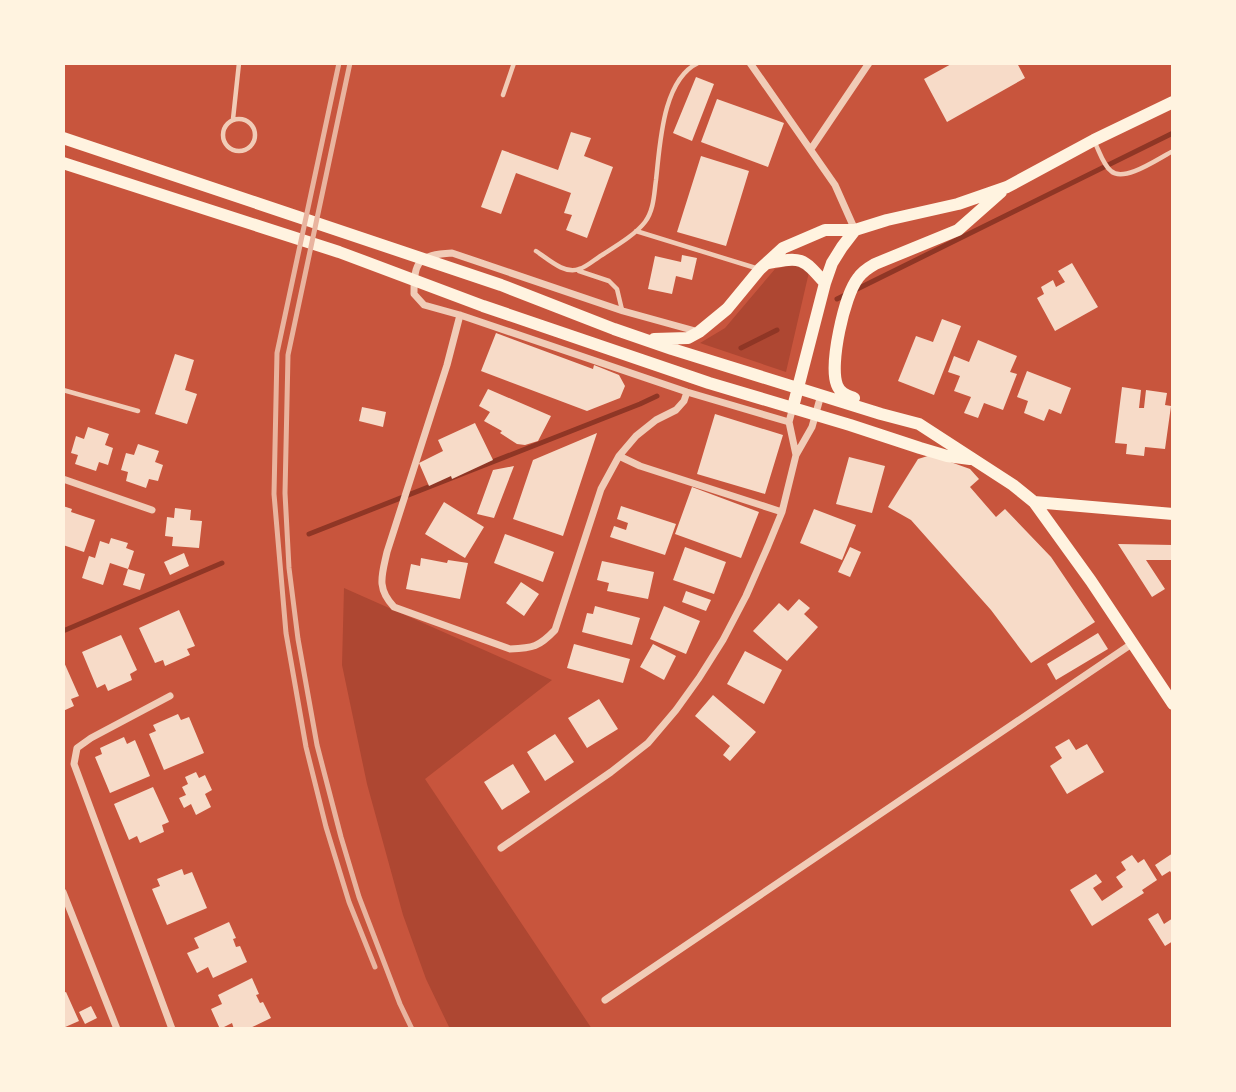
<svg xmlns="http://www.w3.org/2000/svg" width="1236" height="1092" viewBox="0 0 1236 1092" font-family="Overpass,sans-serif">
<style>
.green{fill:#ae4732}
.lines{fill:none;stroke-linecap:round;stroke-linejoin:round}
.stream{stroke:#8f3625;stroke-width:5}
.building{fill:#f7dbc8}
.service{stroke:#f1ccb7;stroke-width:4.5}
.minor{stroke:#f1ccb7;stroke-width:7}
.secondary{stroke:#fff3e0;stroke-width:12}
.rail{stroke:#e9b49f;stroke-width:5}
</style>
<rect width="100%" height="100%" fill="#c8553d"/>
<path class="green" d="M795 264 809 272 786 372 700 343 725 328 775 269Z
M344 588 552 680 425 779 592 1029H450L426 979 403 915 367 784 342 665Z"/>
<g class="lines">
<path class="stream" d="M837 299 1173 133
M741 348 777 330
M309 534 640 404 657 396
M63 631 222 563"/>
</g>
<path class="building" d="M953 63H1017L1025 78 947 122 924 79Z
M696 77 714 84 692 141 673 133Z
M717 99 784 123 768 167 701 142Z
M571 132 591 138 584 156 613 167 587 238 566 230 572 215 564 213 571 193 516 173 501 214 481 207 502 150 558 170Z
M701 156 749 171 726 246 677 232Z
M682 255 697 258 692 280 676 276 672 294 648 289 655 256 681 262Z
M1072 263 1098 307 1055 331 1037 298 1044 294 1041 287 1053 280 1056 287 1065 282 1058 271Z
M942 319 961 326 934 395 898 381 916 336 933 342Z
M496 333 593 369 594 365 619 375 625 386 620 398 587 411 481 371Z
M978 340 1017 356 1010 372 1017 374 1003 410 984 403 978 418 964 413 971 397 954 391 960 376 948 372 954 356 969 362Z
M175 354 194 360 185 390 197 394 187 424 155 414Z
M1027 371 1071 388 1061 414 1049 409 1044 421 1024 413 1028 401 1017 397Z
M1122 387 1141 390 1139 408H1144L1146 390 1167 393 1165 405 1171 406 1165 449 1145 447 1144 456 1126 454 1127 444 1115 443Z
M488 389 551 416 538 441 525 445 517 444 500 433 502 431 484 421 490 412 479 406Z
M362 407 386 412 383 427 359 421Z
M715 414 783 435 765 494 697 474Z
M475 423 493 460 452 479 451 476 429 486 419 463 443 451 438 440Z
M88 427 109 434 105 445 113 448 108 465 99 462 96 471 75 464 78 455 71 453 76 436 84 439Z
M597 433 563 536 513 519 533 460Z
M138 444 159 451 155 462 163 465 158 481 149 479 146 488 126 481 128 472 121 470 126 453 134 455Z
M931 455 970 469 979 479 970 487 996 517 1005 509 1051 557 1095 622 1031 663 991 610 911 520 888 507 918 459Z
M849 457 885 466 872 513 836 504Z
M514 466 494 518 477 514 493 470Z
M692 487 759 512 741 558 675 534Z
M444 502 484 527 465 558 425 534Z
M63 506 72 509 71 512 95 520 84 552 63 545Z
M621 506 676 524 665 555 610 537 614 526 626 530 628 523 617 519Z
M175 508 191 510 190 520 202 521 199 548 172 546 173 537 165 536 167 517 174 518Z
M814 509 856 525 842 560 800 543Z
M505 534 554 552 543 582 494 563Z
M111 538 128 543 126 548 134 551 128 569 110 563 103 585 82 578 89 556 95 558 100 541 109 544Z
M1118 544 1173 545V560H1146L1165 589 1152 597Z
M685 547 726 562 714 594 673 580Z
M850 547 861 552 850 577 838 572Z
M184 553 189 566 170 575 164 562Z
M421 558 447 563 448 560 468 563 460 599 406 589 411 564 420 566Z
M602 561 654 572 648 599 607 591 609 583 597 580Z
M128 569 145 574 140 590 123 585Z
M521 582 539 594 524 616 506 603Z
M686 591 711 600 706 611 682 602Z
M799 599 810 608 804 614 818 627 787 661 753 631 779 603 788 611Z
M595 606 640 618 632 645 582 632 587 613 593 614Z
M664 606 700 621 686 654 650 639Z
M179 610 195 646 187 649 190 655 165 666 163 660 155 663 139 628Z
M1098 633 1108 649 1056 680 1047 664Z
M121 635 137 670 130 674 132 680 108 691 105 684 97 688 82 652Z
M574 644 630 659 623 683 567 668Z
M653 644 676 656 664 680 640 667Z
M745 651 782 670 764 704 727 684Z
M63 660 79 696 71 699 74 706 63 711Z
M713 695 756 732 730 761 723 755 730 746 695 716Z
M599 699 618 729 587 748 568 718Z
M178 714 181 720 189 717 204 753 164 770 149 734 156 731 153 725Z
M555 734 574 762 545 781 527 752Z
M124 737 127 744 135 740 150 776 110 793 95 757 102 754 100 748Z
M1069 739 1076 750 1087 744 1104 772 1067 794 1050 766 1062 758 1055 747Z
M513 764 530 792 502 810 484 782Z
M196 772 199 778 205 775 212 790 205 794 211 807 196 815 191 804 184 808 179 798 186 795 182 787 188 784 185 777Z
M153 787 169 822 162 825 164 832 140 843 137 836 129 840 114 804Z
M1173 853V876L1170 871 1162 876 1155 865Z
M1132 855 1138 863 1144 859 1157 880 1142 890 1144 893 1092 926 1070 890 1096 874 1102 882 1093 888 1102 901 1123 887 1116 877 1126 870 1121 862Z
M182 869 184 875 192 872 207 908 167 925 152 889 160 886 157 879Z
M1158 913 1164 924 1173 918V941L1165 946 1148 919Z
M229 922 236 938 233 939 236 947 240 946 247 962 213 978 208 967 197 973 187 953 199 948 194 938Z
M252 978 259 994 256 995 260 1003 263 1002 271 1018 248 1029H234L232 1023 220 1029 211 1009 222 1004 218 995Z
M66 992 79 1021 63 1028V993Z
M91 1006 97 1018 85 1024 79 1012Z"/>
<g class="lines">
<path class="service" d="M503 95 514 63
M223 135a16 16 0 1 1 32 0a16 16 0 1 1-32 0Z
M233 119 239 63
M1094 141C1099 150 1103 165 1111 171 1124 183 1159 158 1173 151
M636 231 759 269
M536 251C548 259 565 275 579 269 587 267 595 259 602 255 616 246 635 235 645 222 654 210 654 194 656 180 660 146 662 80 698 63
M579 271 609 281 617 289 622 310
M63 390 138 411"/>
<path class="minor" d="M750 63 835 185 855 230
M811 149 869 63
M460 315 447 365 387 552C382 575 376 588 394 607L510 649C533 648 539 647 555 630L601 489 619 456 636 436 656 420 676 410 684 401 687 392
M699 332 623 311 452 253C418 255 414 261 414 294L424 305 460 315 687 392 789 422
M793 407 789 422 796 455
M619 456 640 466 782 512
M63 479 152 510
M170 696 91 738 77 748 74 764 172 1029
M501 848 611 772 648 743 676 710 699 678 723 640 746 596 768 546 782 512 796 455 812 427 821 395
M63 892 117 1029
M605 1000 1133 643"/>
<path class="secondary" d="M63 138 501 285 614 329 672 349 881 414 919 424 1013 485 1034 502 1091 581 1173 704
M63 163 339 252 483 306 709 383 850 425 920 448 947 456 970 459
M768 263C802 257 802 257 825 283
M654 339 688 338 699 332 727 309 760 269 783 248 825 230H855
M854 398C846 395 840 393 837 385 829 365 844 296 858 278 862 272 868 268 875 264L958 230 1001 192
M793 407 825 283 832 263 842 247 855 230 887 220 958 204 1007 187 1094 140 1173 102
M1034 502 1173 514"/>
<path class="rail" d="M339 63 277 353 274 494 286 633 306 747 326 827 349 902 375 967
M350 63 288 355 285 493 289 568 298 639 317 745 341 837 359 897 400 1004 412 1029"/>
</g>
<rect width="1236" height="1092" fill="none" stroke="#fff3e0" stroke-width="130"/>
</svg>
